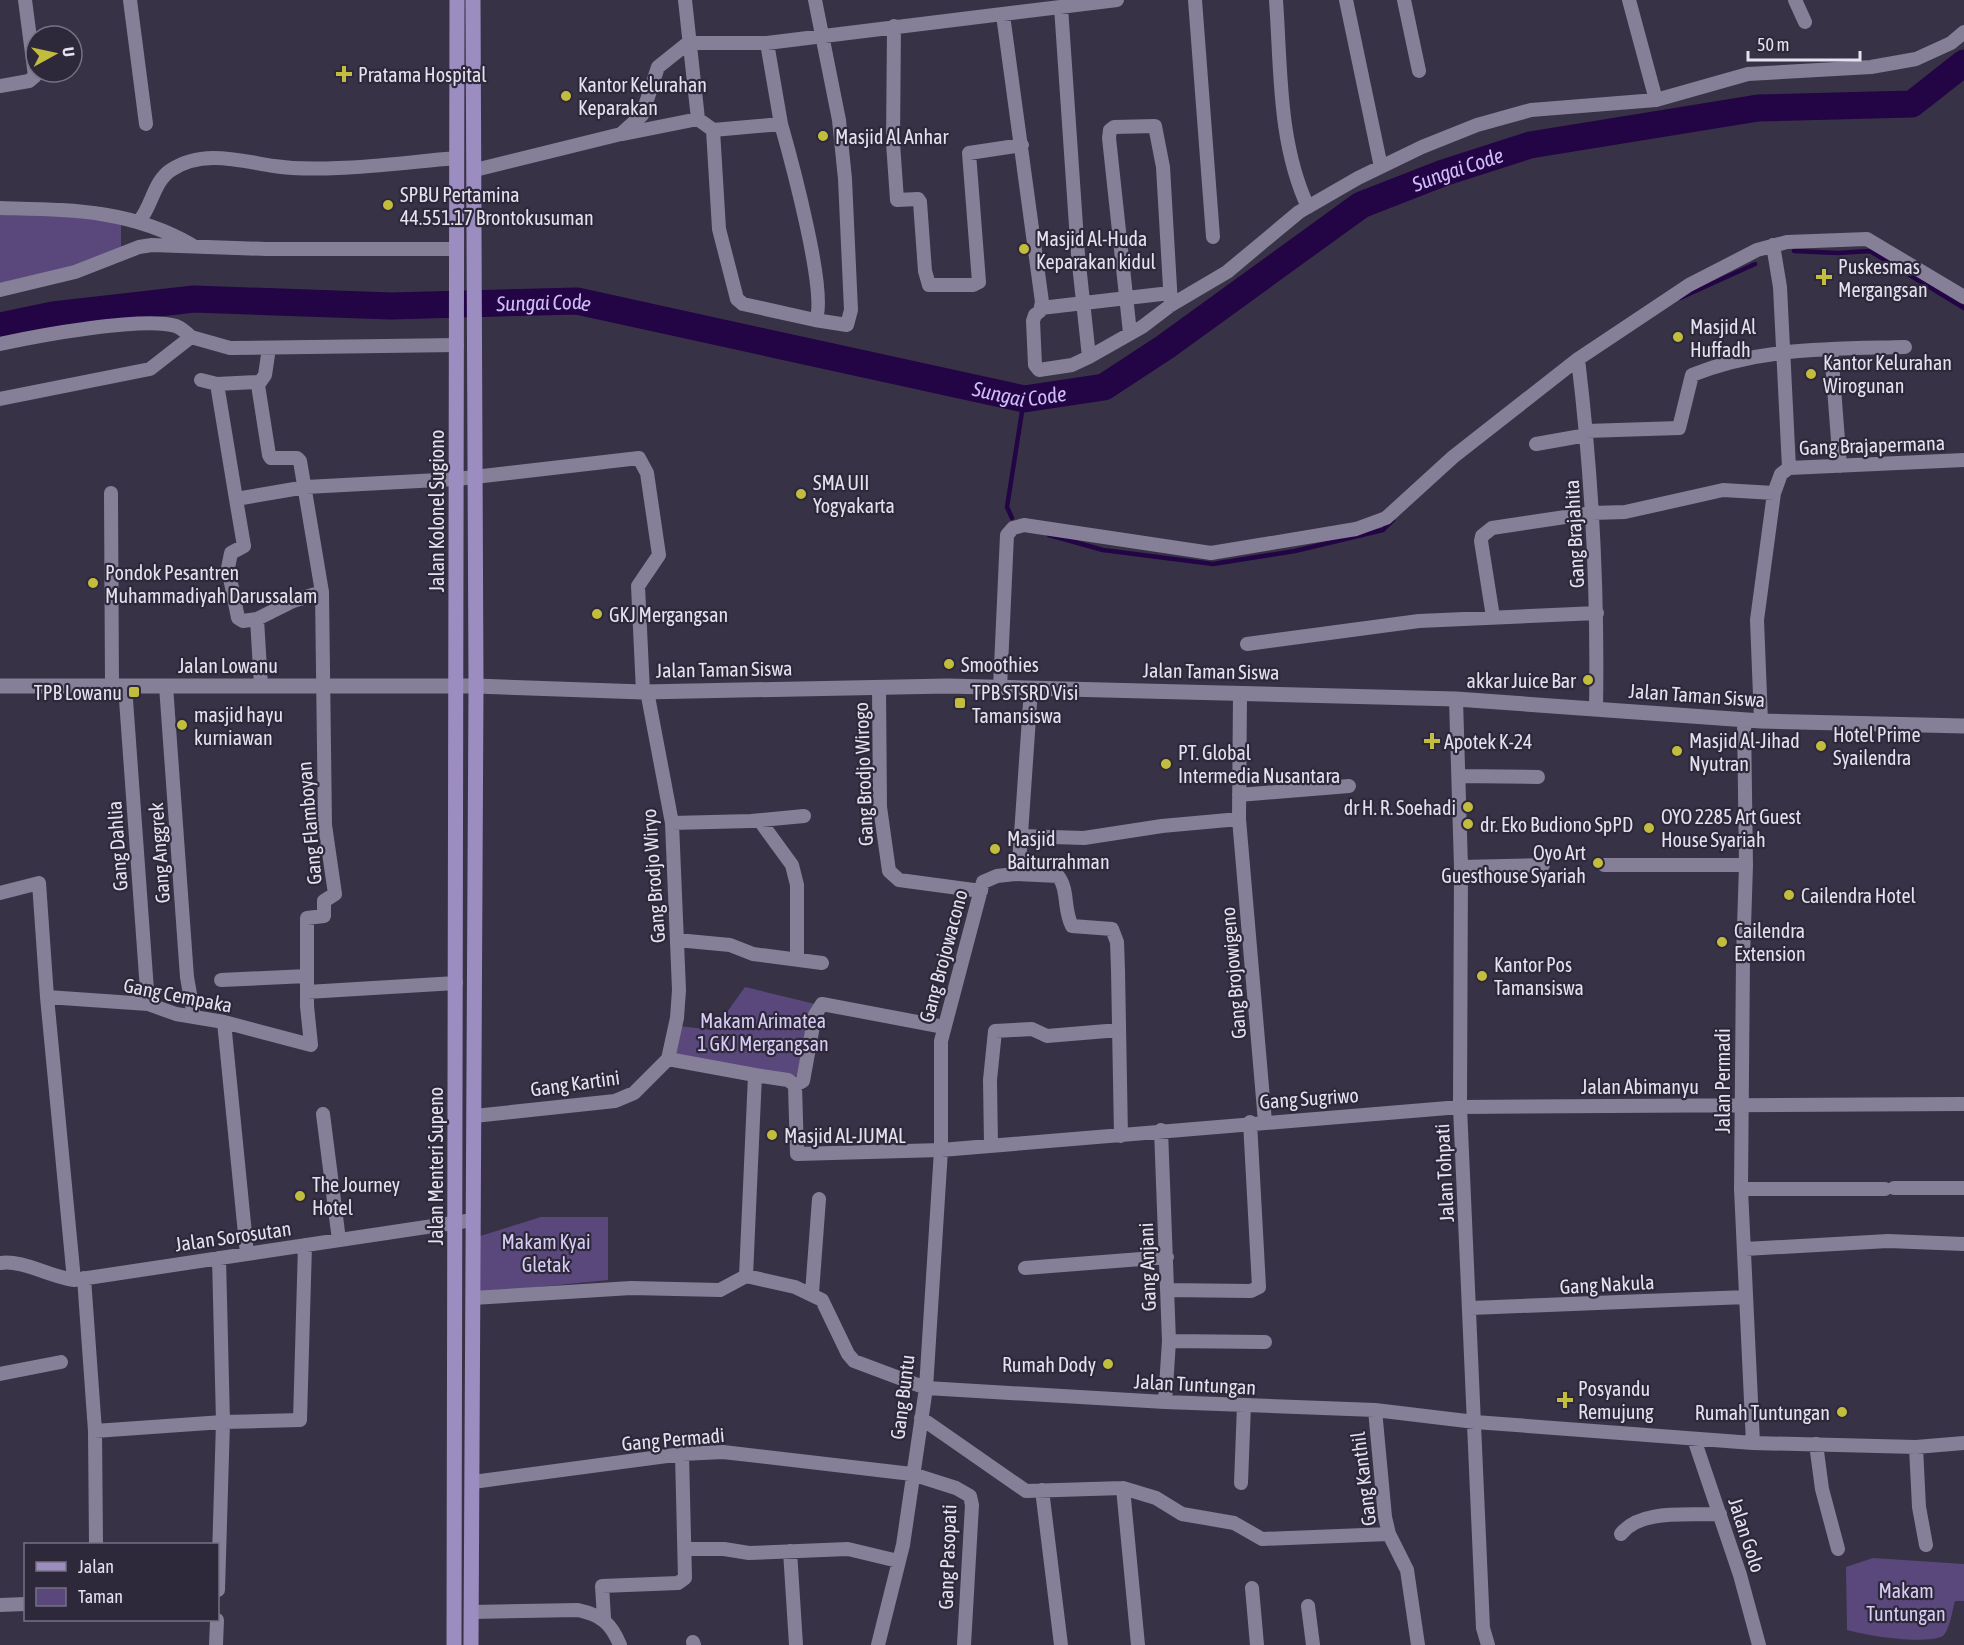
<svg xmlns="http://www.w3.org/2000/svg" width="1964" height="1645" viewBox="0 0 1964 1645" font-family="'Asap Condensed',sans-serif">
<style>
.green{fill:#5a487c}
.lines{fill:none;stroke-linecap:round;stroke-linejoin:round}
.stream{stroke:#230445;stroke-width:4.5}
.river{stroke:#230445;stroke-width:27}
.street{stroke:#857f97;stroke-width:14}
.secondary{stroke:#857f97;stroke-width:15}
.primary{stroke:#9c8dc0;stroke-width:15}
.poi-dot{fill:#c3bd3e;stroke:#2e283b;stroke-width:2}
.labels{text-anchor:middle;dominant-baseline:central;stroke-width:4.5;stroke-linejoin:round;paint-order:stroke}
.poi-label{font-size:20px;fill:#e5e2ef;stroke:#2e283b;text-anchor:start}
.street-label{font-size:20px;fill:#e5e2ef;stroke:#2e283b}
.park-label{font-size:20px;fill:#d8cdf4;stroke:#2e283b}
.water-label{font-size:21px;font-style:italic;fill:#cebcf7;stroke:#2e283b}
</style>
<rect width="100%" height="100%" fill="#383246"/>
<path class="green" d="M0 210 121 221V254L0 288Z
M745 987 815 1004 800 1077 674 1055 678 1026 714 1030Z
M541 1217H608V1280L477 1293V1237Z
M1873 1558 1964 1564V1601H1955C1952 1611 1950 1629 1943 1636 1924 1645 1869 1636 1847 1630L1846 1567Z"/>
<g class="lines">
<path class="stream" d="M1794 251 1838 253 1870 251 1964 308
M1680 298 1755 264
M1012 518 1007 507 1024 399
M1049 535 1103 550 1213 564 1295 551 1383 530 1393 520"/>
<path class="river" id="s1" d="M0 326 53 315 194 299 391 306 577 301 1024 399 1104 387 1165 347 1361 205 1443 173 1530 145 1758 108 1912 104 1964 63"/>
<path class="street" d="M130 0 146 124
M685 0 698 119
M815 0 839 120 845 179 851 310 847 325 815 320
M1195 0 1213 237
M1276 0C1281 69 1278 143 1308 207
M1346 0 1381 167
M1404 0 1419 71
M1629 0 1656 100
M1795 0 1805 22
M1061 7 1078 255 1089 357
M1003 15 1042 302 1040 311 1035 315 1033 321 1035 365 1039 370 1072 365 1089 357 1142 327 1171 305 1227 272 1299 212 1358 178 1422 147 1477 125 1531 110 1656 100 1748 74 1871 67 1916 59 1951 43 1964 32
M894 26 893 143 897 200 918 199 920 202 925 271 929 285H973L979 282 969 153 1022 145
M767 43 781 124
M0 86 29 81 35 76 25 0
M623 134 698 119 713 130 719 229 737 299 743 304 815 320C830 301 789 152 781 124L713 130
M475 170 621 134 642 115 658 67 688 43H767L1117 0
M0 208C71 210 129 209 192 245
M140 220C152 205 154 181 171 170 203 149 240 161 274 166 294 169 317 169 338 168 378 167 418 161 457 158
M1773 245 1780 287 1789 468
M0 290 75 272 139 247 152 245 266 249H457
M1041 308 1170 293
M1130 333 1109 138 1110 130 1114 127 1155 126 1163 167 1171 305
M0 344C36 336 144 316 176 326 183 329 187 333 191 337
M1831 349 1840 466
M1578 359C1592 475 1598 591 1596 709
M201 380 217 384
M258 382 217 384 236 499 306 487 457 479 639 458 647 473 659 555 638 586 643 692
M0 399 150 369 191 337 230 348 457 345
M1586 431 1679 428 1692 375C1761 347 1832 349 1905 347
M1536 444 1587 435
M111 493 112 686
M236 499 244 546 231 553 228 568 238 618 243 621 257 619 261 686
M1493 617 1481 541 1482 536 1492 528 1592 513 1625 512 1723 490 1774 493
M257 619 293 601 322 592
M1247 644 1419 621 1597 613
M125 686 148 1004
M166 686 187 977 194 1017
M879 687 880 807 889 871 899 880 981 891
M1000 688 1007 535 1013 528 1024 525 1211 553 1356 529 1386 518 1453 457 1578 359 1689 285 1757 250 1787 242 1867 239 1964 297
M1240 693 1239 819 1265 1122
M1456 699 1461 867 1460 1107 1483 1628 1488 1645
M1744 720 1746 865 1743 958 1741 1189 1753 1443
M1761 721 1757 620 1774 493 1781 474 1789 468 1964 460
M1460 776 1538 777
M1239 795 1349 786
M760 821 792 865 797 885V958
M672 823 751 821 804 816
M1021 836 1084 838 1162 826 1239 819
M1604 865H1746
M1461 867 1543 865
M1015 874 1058 876C1069 890 1063 909 1072 926L1112 929 1117 942 1118 970 1121 1136
M0 893 39 883 47 997 148 1004 176 1014 224 1022 311 1045 307 1006V918L324 916V901L335 894 325 825 322 592 300 461 297 458H271L269 455 258 385 265 375 269 348
M677 940 730 945 753 954 822 963
M221 980 307 976
M307 992 456 983
M47 997 74 1280
M224 1022 247 1254
M668 1059 755 1075 746 1276
M755 1075 788 1080 795 1085 797 1154 941 1150 1460 1107 1964 1104
M795 1085 803 1081 815 1015 822 1004 944 1027
M323 1114 339 1240
M474 1116 615 1101 634 1093 668 1059 677 1018 679 990 672 823 647 691
M1161 1130 1169 1341 1165 1402
M991 1145 990 1080 995 1031 1032 1029 1047 1036 1119 1030
M1894 1188H1964
M1741 1189H1885
M1745 1249 1888 1241 1964 1244
M0 1263C21 1259 51 1277 74 1280L473 1220
M1025 1268 1167 1257
M84 1278 95 1431 96 1544
M1168 1290 1251 1291 1259 1287 1250 1122
M812 1293 819 1199
M473 1298 631 1288 720 1290 746 1276 795 1287 822 1300 848 1354 854 1361 926 1388 943 1389 1165 1402 1375 1410 1475 1422 1753 1443 1916 1447 1964 1443
M1471 1308 1746 1297
M1169 1341 1265 1342
M0 1374 61 1362
M1375 1410 1385 1517 1389 1534 1407 1570 1418 1645
M921 1418 1026 1491 1123 1488 1156 1498 1182 1514 1234 1523 1262 1539 1389 1534
M95 1431 223 1422 300 1420 305 1245
M1694 1439 1740 1575 1759 1645
M1816 1444 1822 1489 1838 1549
M1916 1447 1919 1507 1926 1545
M473 1482 682 1454 723 1452 912 1474 956 1488 970 1496 972 1505 964 1645
M1241 1483 1244 1405
M1123 1488 1138 1645
M1042 1490 1061 1645
M1621 1534C1640 1508 1691 1516 1720 1514
M685 1549H724L749 1553 848 1549 898 1561
M790 1551 796 1645
M1252 1588 1257 1645
M218 1590 223 1422 219 1258
M0 1605 26 1604
M1308 1606 1313 1645
M471 1612 578 1610C601 1615 611 1623 620 1645
M604 1618 602 1586 678 1583 685 1578 682 1454
M693 1642 694 1645
M216 1645 217 1620
M878 1645 903 1545 926 1388 941 1150V1041L983 882 997 876 1015 874 1019 863 1031 689"/>
<path class="secondary" d="M0 686H476L643 692 947 686 1456 699 1761 721 1964 726"/>
<path class="primary" d="M454 1645 457 0
M471 1645 476 686 473 0"/>
</g>
<g class="poi-dot">
<path d="M341 65h6v6h6v6h-6v6h-6v-6h-6v-6h6z"/>
<circle cx="566" cy="96" r="6"/>
<circle cx="823" cy="136" r="6"/>
<circle cx="388" cy="205" r="6"/>
<circle cx="1024" cy="249" r="6"/>
<path d="M1821 268h6v6h6v6h-6v6h-6v-6h-6v-6h6z"/>
<circle cx="1678" cy="337" r="6"/>
<circle cx="1811" cy="374" r="6"/>
<circle cx="801" cy="494" r="6"/>
<circle cx="93" cy="583" r="6"/>
<circle cx="597" cy="614" r="6"/>
<circle cx="949" cy="664" r="6"/>
<circle cx="1588" cy="680" r="6"/>
<rect x="128" y="686" width="12" height="12" rx="3"/>
<rect x="954" y="697" width="12" height="12" rx="3"/>
<circle cx="182" cy="725" r="6"/>
<path d="M1429 732h6v6h6v6h-6v6h-6v-6h-6v-6h6z"/>
<circle cx="1821" cy="746" r="6"/>
<circle cx="1677" cy="751" r="6"/>
<circle cx="1166" cy="764" r="6"/>
<circle cx="1468" cy="807" r="6"/>
<circle cx="1468" cy="824" r="6"/>
<circle cx="1649" cy="828" r="6"/>
<circle cx="995" cy="849" r="6"/>
<circle cx="1598" cy="863" r="6"/>
<circle cx="1789" cy="895" r="6"/>
<circle cx="1722" cy="942" r="6"/>
<circle cx="1482" cy="976" r="6"/>
<circle cx="772" cy="1135" r="6"/>
<circle cx="300" cy="1196" r="6"/>
<circle cx="1108" cy="1364" r="6"/>
<path d="M1562 1391h6v6h6v6h-6v6h-6v-6h-6v-6h6z"/>
<circle cx="1842" cy="1412" r="6"/>
</g>
<g class="labels">
<g class="poi-label">
<text x="358" y="74">Pratama Hospital</text>
<text x="578" y="84">Kantor Kelurahan<tspan x="578" dy="23">Keparakan</tspan></text>
<text x="835" y="136">Masjid Al Anhar</text>
<text x="400" y="194">SPBU Pertamina<tspan x="400" dy="23">44.551.17 Brontokusuman</tspan></text>
<text x="1036" y="238">Masjid Al-Huda<tspan x="1036" dy="23">Keparakan kidul</tspan></text>
<text x="1838" y="266">Puskesmas<tspan x="1838" dy="23">Mergangsan</tspan></text>
<text x="1690" y="326">Masjid Al<tspan x="1690" dy="23">Huffadh</tspan></text>
<text x="1823" y="362">Kantor Kelurahan<tspan x="1823" dy="23">Wirogunan</tspan></text>
<text x="813" y="482">SMA UII<tspan x="813" dy="23">Yogyakarta</tspan></text>
<text x="105" y="572">Pondok Pesantren<tspan x="105" dy="23">Muhammadiyah Darussalam</tspan></text>
<text x="609" y="614">GKJ Mergangsan</text>
<text x="961" y="664">Smoothies</text>
<text x="1576" y="680" text-anchor="end">akkar Juice Bar</text>
<text x="122" y="692" text-anchor="end">TPB Lowanu</text>
<text x="972" y="692">TPB STSRD Visi<tspan x="972" dy="23">Tamansiswa</tspan></text>
<text x="194" y="714">masjid hayu<tspan x="194" dy="23">kurniawan</tspan></text>
<text x="1833" y="734">Hotel Prime<tspan x="1833" dy="23">Syailendra</tspan></text>
<text x="1689" y="740">Masjid Al-Jihad<tspan x="1689" dy="23">Nyutran</tspan></text>
<text x="1444" y="741">Apotek K-24</text>
<text x="1178" y="752">PT. Global<tspan x="1178" dy="23">Intermedia Nusantara</tspan></text>
<text x="1456" y="807" text-anchor="end">dr H. R. Soehadi</text>
<text x="1661" y="816">OYO 2285 Art Guest<tspan x="1661" dy="23">House Syariah</tspan></text>
<text x="1480" y="824">dr. Eko Budiono SpPD</text>
<text x="1007" y="838">Masjid<tspan x="1007" dy="23">Baiturrahman</tspan></text>
<text x="1586" y="852" text-anchor="end">Oyo Art<tspan x="1586" dy="23">Guesthouse Syariah</tspan></text>
<text x="1801" y="895">Cailendra Hotel</text>
<text x="1734" y="930">Cailendra<tspan x="1734" dy="23">Extension</tspan></text>
<text x="1494" y="964">Kantor Pos<tspan x="1494" dy="23">Tamansiswa</tspan></text>
<text x="784" y="1135">Masjid AL-JUMAL</text>
<text x="312" y="1184">The Journey<tspan x="312" dy="23">Hotel</tspan></text>
<text x="1096" y="1364" text-anchor="end">Rumah Dody</text>
<text x="1578" y="1388">Posyandu<tspan x="1578" dy="23">Remujung</tspan></text>
<text x="1830" y="1412" text-anchor="end">Rumah Tuntungan</text>
</g>
<g class="street-label">
<text transform="translate(1872 445) rotate(-2)">Gang Brajapermana</text>
<text transform="translate(436 511) rotate(-90)">Jalan Kolonel Sugiono</text>
<text transform="translate(1574 534) rotate(-93)">Gang Brajahita</text>
<text x="228" y="665">Jalan Lowanu</text>
<text transform="translate(724 669) rotate(-1)">Jalan Taman Siswa</text>
<text transform="translate(1211 671) rotate(1)">Jalan Taman Siswa</text>
<text transform="translate(1697 695) rotate(4)">Jalan Taman Siswa</text>
<text transform="translate(863 774) rotate(-92)">Gang Brodjo Wirogo</text>
<text transform="translate(309 823) rotate(-95)">Gang Flamboyan</text>
<text transform="translate(117 846) rotate(-94)">Gang Dahlia</text>
<text transform="translate(159 853) rotate(-94)">Gang Anggrek</text>
<text transform="translate(653 876) rotate(-94)">Gang Brodjo Wiryo</text>
<text transform="translate(943 956) rotate(-75)">Gang Brojowacono</text>
<text transform="translate(1233 973) rotate(-95)">Gang Brojowigeno</text>
<text transform="translate(178 995) rotate(11)">Gang Cempaka</text>
<text transform="translate(1722 1081) rotate(-90)">Jalan Permadi</text>
<text transform="translate(575 1083) rotate(-8)">Gang Kartini</text>
<text x="1640" y="1086">Jalan Abimanyu</text>
<text transform="translate(1309 1098) rotate(-4)">Gang Sugriwo</text>
<text transform="translate(435 1166) rotate(-90)">Jalan Menteri Supeno</text>
<text transform="translate(1444 1173) rotate(-93)">Jalan Tohpati</text>
<text transform="translate(233 1236) rotate(-8)">Jalan Sorosutan</text>
<text transform="translate(1147 1267) rotate(-92)">Gang Anjani</text>
<text transform="translate(1607 1284) rotate(-3)">Gang Nakula</text>
<text transform="translate(1195 1384) rotate(3)">Jalan Tuntungan</text>
<text transform="translate(902 1397) rotate(-83)">Gang Buntu</text>
<text transform="translate(673 1439) rotate(-5)">Gang Permadi</text>
<text transform="translate(1363 1479) rotate(-97)">Gang Kanthil</text>
<text transform="translate(1747 1535) rotate(72)">Jalan Golo</text>
<text transform="translate(947 1557) rotate(-88)">Gang Pasopati</text>
</g>
<g class="park-label">
<text x="763" y="1020">Makam Arimatea<tspan x="763" dy="23">1 GKJ Mergangsan</tspan></text>
<text x="546" y="1241">Makam Kyai<tspan x="546" dy="23">Gletak</tspan></text>
<text x="1906" y="1590">Makam<tspan x="1906" dy="23">Tuntungan</tspan></text>
</g>
<g class="water-label">
<text stroke="none"><textPath href="#s1" startOffset="1536">Sungai Code</textPath></text>
<text stroke="none"><textPath href="#s1" startOffset="546">Sungai Code</textPath></text>
<text stroke="none"><textPath href="#s1" startOffset="1032">Sungai Code</textPath></text>
</g>
</g>
<rect x="24" y="1543" width="195" height="78" fill="#2e283b" stroke="#777283" stroke-width="1.5"/>
<rect x="36" y="1562" width="30" height="9" fill="#9c8dc0" stroke="#777283" stroke-width="1.5"/>
<text x="78" y="1573" font-size="18" fill="#e5e2ef">Jalan</text>
<rect x="36" y="1588" width="30" height="18" fill="#5a487c" stroke="#777283" stroke-width="1.5"/>
<text x="78" y="1603" font-size="18" fill="#e5e2ef">Taman</text>
<g transform="translate(54 54) rotate(82)"><circle r="28" fill="#2e283b" stroke="#777283" stroke-width="1.5"/>
<path d="M0-4.5L10 22L0 15L-10 22Z" fill="#c3bd3e"/>
<text y="-9" font-size="16" font-weight="bold" text-anchor="middle" fill="#e5e2ef">U</text>
</g>
<path d="M1748 51v9h112v-9" fill="none" stroke="#e5e2ef" stroke-width="3"/>
<text x="1757" y="51" font-size="18" fill="#e5e2ef" stroke="#2e283b" stroke-width="4.5" paint-order="stroke">50 m</text>
</svg>
